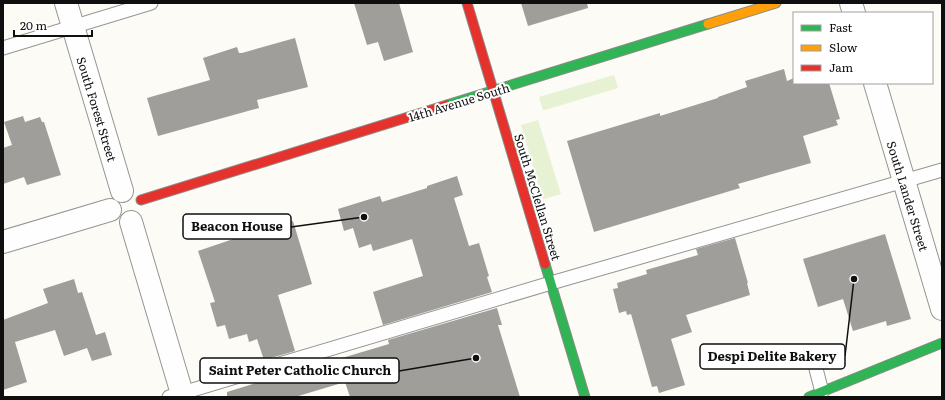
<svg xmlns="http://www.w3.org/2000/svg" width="945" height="400" viewBox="0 0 945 400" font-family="Literata,serif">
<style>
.green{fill:#e7f2d4}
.building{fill:#a09e9a}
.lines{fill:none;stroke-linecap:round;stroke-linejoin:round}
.lane-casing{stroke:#969593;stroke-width:15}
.street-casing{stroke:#969593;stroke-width:24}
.fast-casing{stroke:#8c8c89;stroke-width:11}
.slow-casing{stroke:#8c8c89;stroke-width:11}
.jam-casing{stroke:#8c8c89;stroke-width:11}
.lane{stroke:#fffefe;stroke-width:13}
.street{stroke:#fffefe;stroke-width:22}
.fast{stroke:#30b455;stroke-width:9}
.slow{stroke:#ff9f0a;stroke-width:9}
.jam{stroke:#e5322d;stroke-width:9}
.labels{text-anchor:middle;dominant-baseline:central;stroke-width:4;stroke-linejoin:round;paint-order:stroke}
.street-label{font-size:12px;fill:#0f0f0f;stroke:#fff}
.leader{fill:none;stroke:#0f0f0f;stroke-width:1.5}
.callout-dot{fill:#0f0f0f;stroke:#fff;stroke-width:1.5}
.callout{fill:#fff;stroke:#0f0f0f;stroke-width:1.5}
.callout-label{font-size:13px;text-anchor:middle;font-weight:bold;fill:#0f0f0f}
</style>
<rect width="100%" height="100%" fill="#fcfbf5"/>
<path class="green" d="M614 75 618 88 545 110H543L539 97Z
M538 120 561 194 544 199 542 198 521 125Z"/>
<path class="building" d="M354 3H399L413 52 384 61 378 42 367 45Z
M521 3H587L588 8 528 26Z
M295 38 308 87 257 100 259 108 158 136 147 98 210 80 203 58 237 47 239 53H242Z
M784 69 787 81 794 78V83H829L840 119 836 120 838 125 803 136 811 163 738 184 740 188 594 232 567 141 660 113V116L718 98V97L747 87 745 81Z
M23 116 25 122 40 117 42 122H44L61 175 27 185 24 177 3 184V148L12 145 4 122Z
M457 176 463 195 454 198 469 246 479 243 489 276 487 277 492 292 383 325 373 292 423 276 412 239 373 251 371 244 359 248 353 228 344 231 338 209 380 196 382 202 427 188V186Z
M293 221 312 284 278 295 295 351 264 360 257 339 249 342 247 334 229 339 225 325 217 327 210 303 215 302 198 251 257 231 258 232Z
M885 234 911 319 887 326 886 321 853 331 843 299 818 307 803 259Z
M735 238 748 283H747L750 295 686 315 692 332 671 339 685 385 659 393 657 386 652 387 631 314 627 315 626 311 619 313 613 289 618 288 617 283 647 274 646 270 698 255 696 249Z
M74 279 78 293 82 292 96 335 105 332 112 355 92 361 87 348 64 356 55 330 15 342 27 382 3 390V320L48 303 43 289Z
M497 308 502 325H498L520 397H350L345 382 295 397H227V392L269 379 268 376 300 366 301 370 352 355 389 344 388 340Z"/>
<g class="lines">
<defs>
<path id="lane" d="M3 48 151 3
M815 365 822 392
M169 397 551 283 942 170"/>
<path id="street" d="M66 3 122 191
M851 3 854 13
M875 83 942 309
M131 222 183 397
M3 242 110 210"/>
<path id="fast" d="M447 105 708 24
M545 264 585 397
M809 397 942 343"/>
<path id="slow" d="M708 24 776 3"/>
<path id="jam" d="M467 3 545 264
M141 200 447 105"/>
</defs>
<use href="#lane" class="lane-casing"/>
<use href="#street" class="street-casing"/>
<use href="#fast" class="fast-casing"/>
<use href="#slow" class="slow-casing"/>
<use href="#jam" class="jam-casing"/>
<use href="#lane" class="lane"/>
<use href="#street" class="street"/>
<use href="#fast" class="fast"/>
<use href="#slow" class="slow"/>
<use href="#jam" class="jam"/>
</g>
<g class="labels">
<g class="street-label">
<text transform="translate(459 102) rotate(-17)">14th Avenue South</text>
<text transform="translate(97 109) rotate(73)">South Forest Street</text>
<text transform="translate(908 196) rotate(73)">South Lander Street</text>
<text transform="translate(538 197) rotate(73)">South McClellan Street</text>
</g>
</g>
<path class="leader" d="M364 217L291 227M854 279L845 356M476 358L399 371"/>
<g class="callout-dot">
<circle cx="364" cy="217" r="4"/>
<circle cx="854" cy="279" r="4"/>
<circle cx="476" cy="358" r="4"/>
</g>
<g class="callout">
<rect x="183" y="214" width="108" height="25" rx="4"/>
<rect x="700" y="344" width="145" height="25" rx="4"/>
<rect x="200" y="358" width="199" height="25" rx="4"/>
</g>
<g class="callout-label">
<text x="237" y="231">Beacon House</text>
<text x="772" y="361">Despi Delite Bakery</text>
<text x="300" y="375">Saint Peter Catholic Church</text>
</g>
<rect width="945" height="400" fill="none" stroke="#0f0f0f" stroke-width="8"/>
<rect x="793" y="12" width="140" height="72" fill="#ffffff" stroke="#9f9f9f"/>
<rect x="801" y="25" width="20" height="6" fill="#30b455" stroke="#9f9f9f"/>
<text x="829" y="32" font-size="12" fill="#0f0f0f">Fast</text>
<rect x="801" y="45" width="20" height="6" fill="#ff9f0a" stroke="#9f9f9f"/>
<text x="829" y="52" font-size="12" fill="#0f0f0f">Slow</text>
<rect x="801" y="65" width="20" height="6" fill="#e5322d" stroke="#9f9f9f"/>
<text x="829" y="72" font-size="12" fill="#0f0f0f">Jam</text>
<path d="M14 30v6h78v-6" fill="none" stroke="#0f0f0f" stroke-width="2"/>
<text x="20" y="30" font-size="12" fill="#0f0f0f" stroke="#ffffff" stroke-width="3" paint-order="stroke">20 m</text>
</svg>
